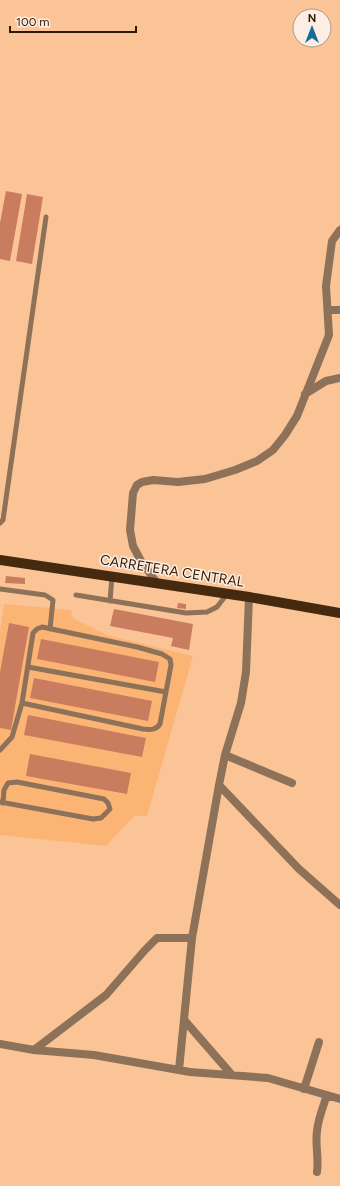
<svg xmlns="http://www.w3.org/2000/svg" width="340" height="1186" viewBox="0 0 340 1186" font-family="Figtree,sans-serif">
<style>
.built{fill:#fcb474}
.building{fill:#ca7c5e}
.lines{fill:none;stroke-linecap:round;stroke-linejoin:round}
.service{stroke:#8e7159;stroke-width:5}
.minor{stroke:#8e7159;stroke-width:8}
.primary{stroke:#462a10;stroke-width:10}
.labels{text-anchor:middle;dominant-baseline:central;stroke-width:3;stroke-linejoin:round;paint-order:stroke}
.street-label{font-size:14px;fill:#311801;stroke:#fceee3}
</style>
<rect width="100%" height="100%" fill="#fac497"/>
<path class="built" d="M4 604 71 610 73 618 107 635 193 656 147 816H134L106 846 0 835V633Z"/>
<path class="building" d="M6 191 22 194 10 261 0 259V223Z
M27 194 43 197 32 264 16 261Z
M6 576 25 578V584L5 583Z
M178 603 186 604V609L177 608Z
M114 609 193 624 189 650 171 646 173 638 110 626Z
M9 623 29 627 11 730 0 728V672Z
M41 639 159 662 155 682 37 659Z
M34 678 152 701 148 721 30 698Z
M28 715 146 738 142 757 24 735Z
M30 754 131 773 127 794 26 776Z"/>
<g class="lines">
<path class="service" d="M0 523 3 520 46 217
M0 589 45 595 53 600 50 629
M76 595 186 613 207 612 217 607 227 594
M110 601 112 576
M42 627 137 647 162 654 170 659 171 665 160 724C156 730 151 730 143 729L22 703 33 633 37 629Z
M28 667 166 692
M0 750 12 737 22 703
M0 802 93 819 101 818 110 809 108 803 104 799 17 782 8 783 4 790 3 803"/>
<path class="minor" d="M328 310H340
M305 394 326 381 340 378
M157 583 141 561 133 546 130 530 133 493 137 485 142 482 153 480 178 482 205 479 235 470 257 461 273 450 285 435 297 416 329 335 326 286 332 241 340 230
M225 755 292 783
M219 785 299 869 340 905
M185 1021 232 1075
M0 1044 34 1050 94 1055 190 1072 268 1078 340 1099
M34 1050 106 995 145 950 157 938H192
M179 1070 192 938 219 785 225 755 241 703 246 672 249 597
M304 1089 319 1042
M317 1172C319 1158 315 1145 317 1131 318 1119 323 1107 327 1095"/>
<path class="primary" d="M0 560 249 597 340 613"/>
</g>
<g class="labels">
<g class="street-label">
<text transform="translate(172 571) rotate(9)">CARRETERA CENTRAL</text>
</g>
</g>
<g transform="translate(312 28)"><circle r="19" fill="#fceee3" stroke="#ab9889"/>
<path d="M0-3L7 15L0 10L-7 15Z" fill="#186a9b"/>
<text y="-6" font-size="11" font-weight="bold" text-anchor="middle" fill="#311801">N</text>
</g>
<path d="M10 26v6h126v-6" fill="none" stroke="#311801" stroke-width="2"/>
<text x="16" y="26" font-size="12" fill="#311801" stroke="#fceee3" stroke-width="3" paint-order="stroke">100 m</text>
</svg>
